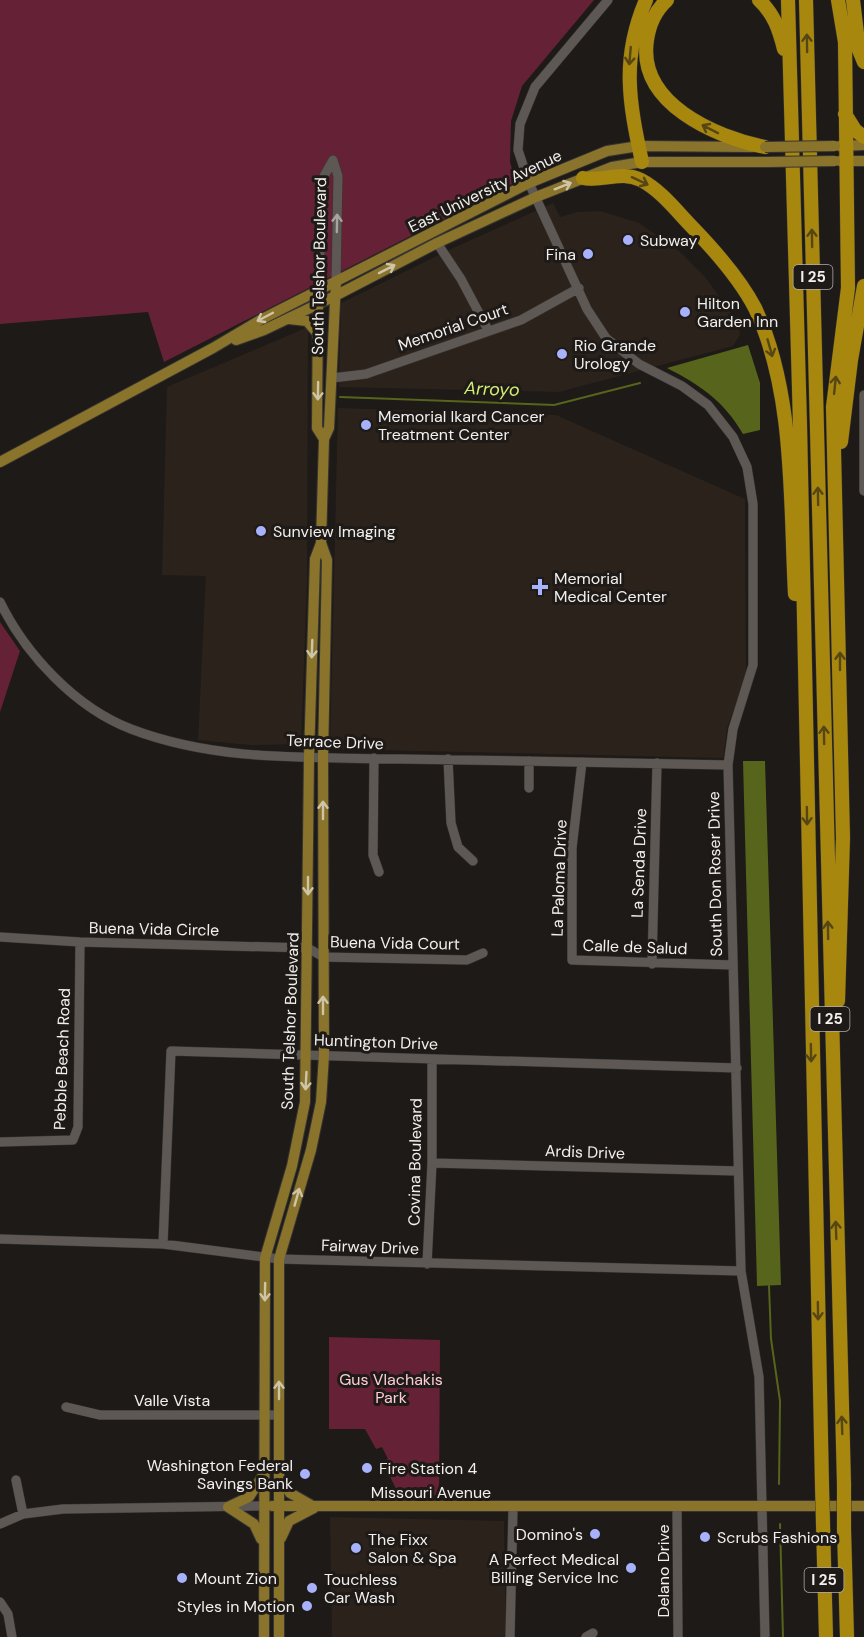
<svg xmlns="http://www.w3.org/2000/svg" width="864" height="1637" viewBox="0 0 864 1637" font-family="'DM Sans',sans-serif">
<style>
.built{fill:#2b221b}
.green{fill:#652237}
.water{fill:#57641c}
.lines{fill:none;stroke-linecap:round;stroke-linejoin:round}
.stream{stroke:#57641c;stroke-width:2}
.minor-casing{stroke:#373532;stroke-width:10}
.major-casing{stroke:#373532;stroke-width:12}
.highway-casing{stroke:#373532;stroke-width:15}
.minor{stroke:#5d5854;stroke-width:9}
.major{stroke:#8a742b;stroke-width:10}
.highway{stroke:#a8870f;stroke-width:14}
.major-bridge-casing{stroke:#373532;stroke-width:12;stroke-linecap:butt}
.highway-bridge-casing{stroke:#373532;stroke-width:15;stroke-linecap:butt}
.major-bridge{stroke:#8a742b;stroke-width:10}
.highway-bridge{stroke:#a8870f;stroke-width:14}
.oneway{stroke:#554614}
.oneway2{stroke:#cec4a8}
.oneway3{stroke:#a8a4a0}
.poi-dot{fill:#a7b1fc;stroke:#1e1a17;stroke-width:2}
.labels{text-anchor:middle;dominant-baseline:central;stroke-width:6;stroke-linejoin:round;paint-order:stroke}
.shield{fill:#1e1a17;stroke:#b2afac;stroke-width:1.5}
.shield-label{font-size:15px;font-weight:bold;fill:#f2efec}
.street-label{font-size:16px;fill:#f2efec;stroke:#1e1a17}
.poi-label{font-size:16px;fill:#f2efec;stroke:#1e1a17;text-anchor:start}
.park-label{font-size:16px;fill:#fecbd6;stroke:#1e1a17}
.water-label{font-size:18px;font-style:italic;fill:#d4ed73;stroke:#1e1a17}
</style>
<rect width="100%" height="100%" fill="#1e1a17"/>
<path class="built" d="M553 203 560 217 577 212 600 211 639 223 679 251 705 277 738 322 740 335 733 346 559 392 339 387 341 303 451 249Z
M308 327 307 579 301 744 250 745 198 740 206 576 162 575 167 387Z
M338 408 556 415 745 499 746 674 727 728 723 758 330 749Z
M330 1517 504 1521 506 1637H332Z"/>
<path class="green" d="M0 0H594L522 86 511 121 510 162 516 182 164 362 148 312 0 324Z
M0 622 20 651 0 712Z
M329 1337 440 1340 439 1496 399 1495 383 1462 388 1459 382 1447 376 1449 365 1429H329Z"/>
<path class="water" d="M748 345 760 383V430L743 434C724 401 700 385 667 368Z
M743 761H765L781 1285 757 1286Z"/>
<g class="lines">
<path class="stream" d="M340 397 554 405 640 383
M769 1286 771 1339 780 1401 779 1484
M780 1524 783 1637"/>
<defs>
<path id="minor" d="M608 0 535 87 520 124 518 150 529 183 587 309 606 338 639 364 682 386 708 405 733 437 747 467 753 504V665L733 729 728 765 741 1271 759 1377 765 1637
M333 160 338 176 336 281
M437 243 461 279 488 330
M318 291 324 176 333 160
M332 378 366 374 521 320 579 288
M864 395V491
M0 602C26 655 76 708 131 729 217 762 310 757 401 759 510 761 619 762 728 765
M374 758 373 855 379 872
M448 759 451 823 458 847 473 861
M529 761V788
M582 762 572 848V960L733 965
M0 937 80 942 308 948 323 957 467 960 483 953
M652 964 657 763
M0 1142 73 1140 78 1127 80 942
M432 1163 737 1171
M0 1239 163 1244 279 1259 741 1271
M163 1244 171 1051 737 1068
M427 1264 432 1163V1060
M66 1407 100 1415H278
M16 1480 23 1514
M677 1506 678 1637
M0 1524 23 1514 63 1509 262 1506
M0 1602 8 1614 12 1637
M510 1637 513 1508
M586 1637 593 1633"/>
<path id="major" d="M840 146 864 145
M840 161H864
M318 297 317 428 324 439
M289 319 307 321 318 334
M236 340 264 330 335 296 437 243 536 197 612 167 642 162H767
M0 462 213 348 262 319 529 183 607 151 639 146 752 147
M279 1476 290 1493 311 1505
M272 1506H864
M228 1507 254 1524 261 1539
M228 1507 249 1497 262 1477
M281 1538 289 1521 314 1508
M264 1637 265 1258 292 1166 305 1102 309 757 315 559 321 543 324 439 329 428 336 281
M279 1637V1259L311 1150 321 1102 324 1055 323 757 327 560 321 543"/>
<path id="highway" d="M667 0C655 11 649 25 647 40 637 103 715 137 765 147
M759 0C774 14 779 29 784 49
M788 0 800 424 822 1485
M806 0 844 1484
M853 0 859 50 864 62
M845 114 855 130 864 137
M642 162C629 102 621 58 646 0
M583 178C603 182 621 170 641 180 662 191 678 213 694 229 717 253 740 279 755 308 795 392 790 503 795 594
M841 442 851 360 864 286
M838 1001 843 838 833 407 848 288 845 42 838 0
M823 1524 826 1637
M844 1529 847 1637"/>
</defs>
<use href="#minor" class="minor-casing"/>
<use href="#major" class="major-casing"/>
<use href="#highway" class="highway-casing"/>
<use href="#minor" class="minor"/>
<use href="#major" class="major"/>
<use href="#highway" class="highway"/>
<defs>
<path id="major-bridge" d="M765 147 835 146
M767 162 835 161"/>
<path id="highway-bridge" d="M844 1484V1529
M822 1485 823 1524"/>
</defs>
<use href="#major-bridge" class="major-bridge-casing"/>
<use href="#highway-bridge" class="highway-bridge-casing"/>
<use href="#major-bridge" class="major-bridge"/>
<use href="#highway-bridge" class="highway-bridge"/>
</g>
<defs><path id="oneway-shaft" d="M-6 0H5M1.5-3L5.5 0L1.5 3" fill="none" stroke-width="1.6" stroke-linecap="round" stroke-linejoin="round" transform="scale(1.5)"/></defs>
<g class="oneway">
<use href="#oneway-shaft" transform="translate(807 43) rotate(-91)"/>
<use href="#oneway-shaft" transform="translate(630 56) rotate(95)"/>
<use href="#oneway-shaft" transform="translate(710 129) rotate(-153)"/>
<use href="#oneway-shaft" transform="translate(640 181) rotate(25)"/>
<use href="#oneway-shaft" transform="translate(812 238) rotate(-91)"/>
<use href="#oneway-shaft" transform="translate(770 348) rotate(74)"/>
<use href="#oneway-shaft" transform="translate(835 385) rotate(-84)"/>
<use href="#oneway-shaft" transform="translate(818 496) rotate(-91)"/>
<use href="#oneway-shaft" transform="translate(840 661) rotate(-90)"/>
<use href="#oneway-shaft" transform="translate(824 735) rotate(-91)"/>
<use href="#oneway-shaft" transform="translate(807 816) rotate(89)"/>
<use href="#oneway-shaft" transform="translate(828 930) rotate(-91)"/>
<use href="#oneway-shaft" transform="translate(811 1053) rotate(89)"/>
<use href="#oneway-shaft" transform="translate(836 1230) rotate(-92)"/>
<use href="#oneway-shaft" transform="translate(818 1311) rotate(89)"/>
<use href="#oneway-shaft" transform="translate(842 1425) rotate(-92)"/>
</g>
<g class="oneway2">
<use href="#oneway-shaft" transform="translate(563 186) rotate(-22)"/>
<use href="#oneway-shaft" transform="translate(387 269) rotate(-27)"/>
<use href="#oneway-shaft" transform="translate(265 317) rotate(152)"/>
<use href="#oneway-shaft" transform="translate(318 391) rotate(91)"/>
<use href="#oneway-shaft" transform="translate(312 649) rotate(92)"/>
<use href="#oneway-shaft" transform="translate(323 810) rotate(-90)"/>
<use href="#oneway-shaft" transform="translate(308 886) rotate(90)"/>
<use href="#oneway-shaft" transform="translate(323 1005) rotate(-90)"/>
<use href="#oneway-shaft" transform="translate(306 1081) rotate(93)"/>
<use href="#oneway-shaft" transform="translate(297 1197) rotate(-74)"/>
<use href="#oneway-shaft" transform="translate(265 1292) rotate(91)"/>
<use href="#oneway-shaft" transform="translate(279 1390) rotate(-90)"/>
</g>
<use class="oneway3" href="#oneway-shaft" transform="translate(337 223) rotate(-89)"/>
<g class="poi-dot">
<circle cx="628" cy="240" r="6"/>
<circle cx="588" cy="254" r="6"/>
<circle cx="685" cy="312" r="6"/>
<circle cx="562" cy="354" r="6"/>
<circle cx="366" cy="425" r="6"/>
<circle cx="261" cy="531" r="6"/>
<path d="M537 578h6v6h6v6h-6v6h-6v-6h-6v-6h6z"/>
<circle cx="367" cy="1468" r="6"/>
<circle cx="305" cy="1474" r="6"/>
<circle cx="595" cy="1534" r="6"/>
<circle cx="705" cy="1537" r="6"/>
<circle cx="356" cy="1548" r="6"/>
<circle cx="631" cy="1568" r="6"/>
<circle cx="182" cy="1578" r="6"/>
<circle cx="312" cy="1588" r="6"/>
<circle cx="307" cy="1606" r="6"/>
</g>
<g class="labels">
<g class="shield">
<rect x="793.5" y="265" width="39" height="24" rx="4.5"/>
<rect x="810.5" y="1007" width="39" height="24" rx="4.5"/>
<rect x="804.5" y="1568" width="39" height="24" rx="4.5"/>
</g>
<g class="shield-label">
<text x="813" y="277">I 25</text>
<text x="830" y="1019">I 25</text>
<text x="824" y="1580">I 25</text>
</g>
<g class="street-label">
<text transform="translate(485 191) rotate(-26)">East University Avenue</text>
<text transform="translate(319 266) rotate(-89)">South Telshor Boulevard</text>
<text transform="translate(453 327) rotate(-19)">Memorial Court</text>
<text transform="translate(335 742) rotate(2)">Terrace Drive</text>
<text transform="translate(639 863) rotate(-88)">La Senda Drive</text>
<text transform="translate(715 874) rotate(-91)">South Don Roser Drive</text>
<text transform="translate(559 878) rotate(-88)">La Paloma Drive</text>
<text transform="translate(154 929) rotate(1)">Buena Vida Circle</text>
<text transform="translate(395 943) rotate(1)">Buena Vida Court</text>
<text transform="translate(635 947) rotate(2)">Calle de Salud</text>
<text transform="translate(290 1021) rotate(-88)">South Telshor Boulevard</text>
<text transform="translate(376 1042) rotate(2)">Huntington Drive</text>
<text transform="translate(62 1059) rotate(-88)">Pebble Beach Road</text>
<text transform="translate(585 1152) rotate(2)">Ardis Drive</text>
<text transform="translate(415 1162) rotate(-89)">Covina Boulevard</text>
<text transform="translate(370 1247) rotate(2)">Fairway Drive</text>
<text x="172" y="1400">Valle Vista</text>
<text x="431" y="1492">Missouri Avenue</text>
<text transform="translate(663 1571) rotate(-90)">Delano Drive</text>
</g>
<g class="poi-label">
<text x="640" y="240">Subway</text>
<text x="576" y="254" text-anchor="end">Fina</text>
<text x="697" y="303">Hilton<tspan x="697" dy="18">Garden Inn</tspan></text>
<text x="574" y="345">Rio Grande<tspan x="574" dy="18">Urology</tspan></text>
<text x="378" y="416">Memorial Ikard Cancer<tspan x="378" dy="18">Treatment Center</tspan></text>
<text x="273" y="531">Sunview Imaging</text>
<text x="554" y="578">Memorial<tspan x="554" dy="18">Medical Center</tspan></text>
<text x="293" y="1465" text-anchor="end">Washington Federal<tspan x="293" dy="18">Savings Bank</tspan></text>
<text x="379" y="1468">Fire Station 4</text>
<text x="583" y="1534" text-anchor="end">Domino's</text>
<text x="717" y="1537">Scrubs Fashions</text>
<text x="368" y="1539">The Fixx<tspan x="368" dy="18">Salon &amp; Spa</tspan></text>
<text x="619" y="1559" text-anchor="end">A Perfect Medical<tspan x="619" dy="18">Billing Service Inc</tspan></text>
<text x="194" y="1578">Mount Zion</text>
<text x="324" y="1579">Touchless<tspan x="324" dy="18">Car Wash</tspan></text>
<text x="295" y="1606" text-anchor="end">Styles in Motion</text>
</g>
<g class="park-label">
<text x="391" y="1379">Gus Vlachakis<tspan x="391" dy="18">Park</tspan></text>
</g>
<g class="water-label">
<text transform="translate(492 389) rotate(2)">Arroyo</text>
</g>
</g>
</svg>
